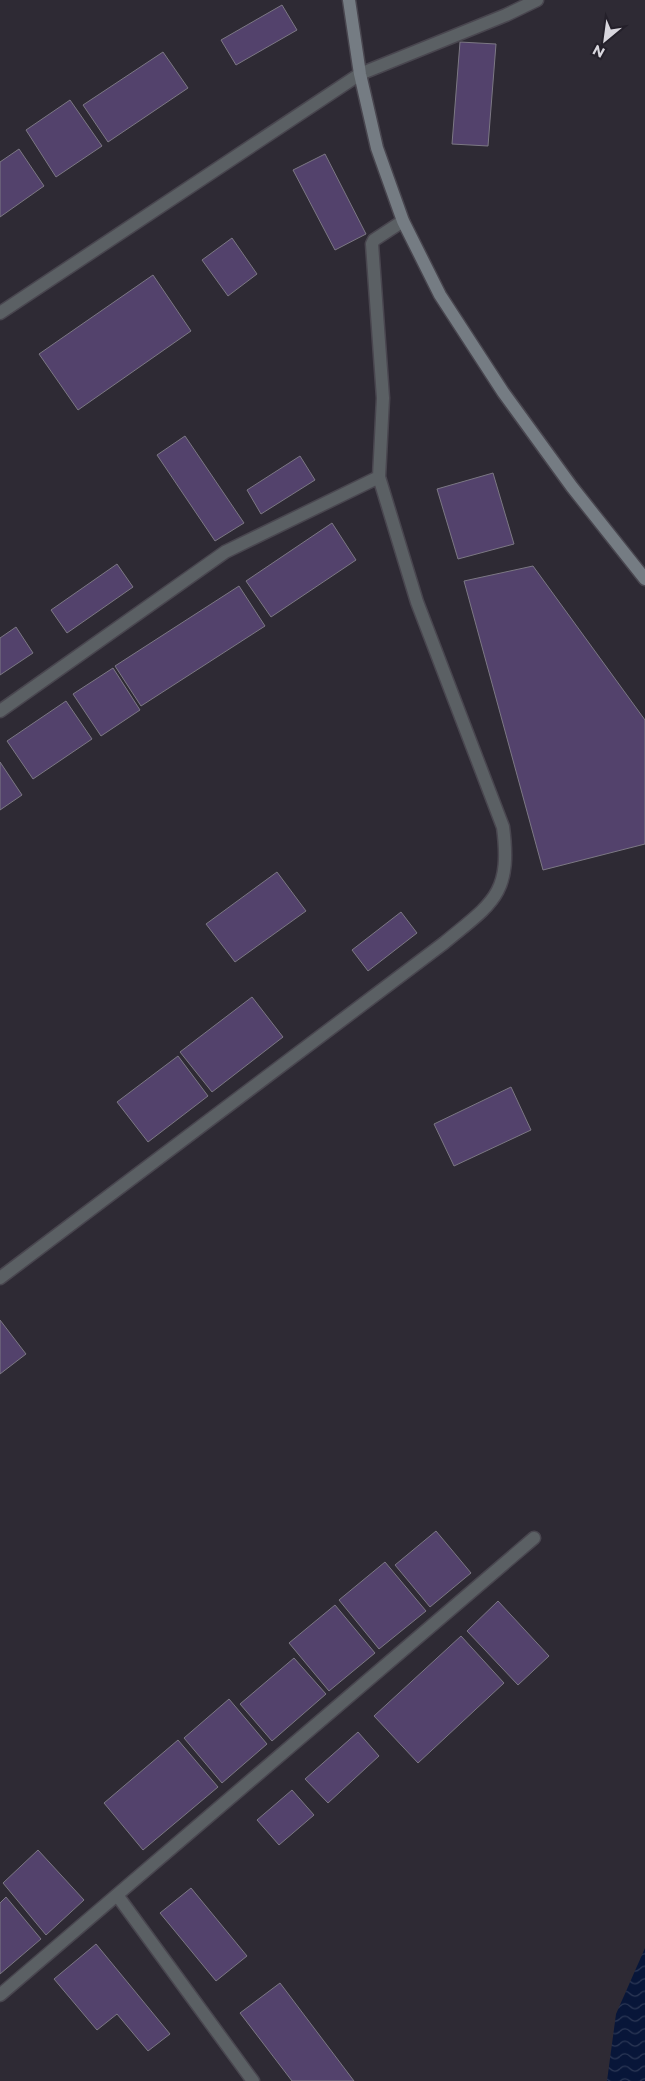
<svg xmlns="http://www.w3.org/2000/svg" width="645" height="2081" viewBox="0 0 645 2081" font-family="Montserrat,sans-serif">
<style>
.water{fill:url(#water-waves)}
.building{fill:#53426c;stroke:#7c7884}
.lines{fill:none;stroke-linecap:round;stroke-linejoin:round}
.minor-casing{stroke:#49464f;stroke-width:15}
.tertiary-casing{stroke:#49464f;stroke-width:15}
.secondary-casing{stroke:#49464f;stroke-width:15}
.minor{stroke:#5b6064;stroke-width:12}
.tertiary{stroke:#5b6064;stroke-width:12}
.secondary{stroke:#757c83;stroke-width:12}
</style>
<defs>
<pattern id="water-waves" width="16" height="10" patternUnits="userSpaceOnUse" patternTransform="scale(1.25)"><rect width="16" height="10" fill="#081639"/><path d="M0 5q4-4 8 0t8 0" fill="none" stroke="#2b3755"/></pattern>
</defs>
<rect width="100%" height="100%" fill="#2e2a34"/>
<path class="water" d="M645 1948V2081H607L616 2014Z"/>
<path class="building" d="M282 5 297 30 236 65 221 40Z
M460 42 496 44 488 146 452 144Z
M163 52 188 88 108 142 83 105Z
M70 100 102 146 56 177 26 130Z
M19 149 44 186 0 217V162Z
M325 154 366 234 335 250 293 170Z
M232 238 257 274 228 296 202 260Z
M153 275 191 331 78 410 39 354Z
M185 436 244 523 215 541 157 455Z
M300 456 315 480 261 514 247 490Z
M493 473 514 544 458 559 437 489Z
M332 523 356 560 271 617 246 581Z
M117 564 133 587 67 633 51 610Z
M533 566 645 720V844L543 870 464 581Z
M239 586 265 626 141 706 115 666Z
M16 627 33 653 0 675V638Z
M113 668 140 710 101 736 73 694Z
M66 701 92 739 33 779 7 741Z
M0 762 22 795 0 810Z
M277 872 306 911 235 962 206 924Z
M401 912 417 933 368 971 352 950Z
M252 997 283 1037 212 1092 180 1052Z
M178 1056 208 1096 148 1142 117 1102Z
M511 1087 531 1130 454 1166 434 1124Z
M0 1320 26 1354 0 1374Z
M436 1531 471 1573 430 1607 395 1565Z
M385 1562 426 1611 379 1649 339 1600Z
M498 1601 549 1656 518 1685 467 1631Z
M335 1605 375 1653 329 1691 289 1643Z
M461 1636 504 1683 418 1763 374 1716Z
M294 1658 326 1694 272 1741 240 1704Z
M229 1699 267 1744 222 1783 184 1738Z
M358 1732 379 1756 328 1803 305 1779Z
M178 1740 218 1787 143 1850 104 1803Z
M292 1790 314 1815 279 1845 257 1820Z
M38 1850 84 1900 46 1935 3 1883Z
M191 1888 247 1956 216 1981 160 1913Z
M6 1897 41 1939 0 1974V1903Z
M96 1944 170 2034 148 2051 117 2014 97 2030 54 1979Z
M280 1983 354 2081H292L240 2013Z"/>
<g class="lines">
<defs>
<path id="minor" d="M360 74 506 15 537 0
M0 711 225 552 379 477
M0 1278 444 943C492 903 512 895 503 827L417 602 379 477 383 398 372 244 374 240 403 221
M117 1895 253 2081
M0 1995 534 1538"/>
<path id="tertiary" d="M0 313 360 74"/>
<path id="secondary" d="M349 0 360 74 377 148 403 221 440 295 503 392 572 487 645 579"/>
</defs>
<use href="#minor" class="minor-casing"/>
<use href="#tertiary" class="tertiary-casing"/>
<use href="#secondary" class="secondary-casing"/>
<use href="#minor" class="minor"/>
<use href="#tertiary" class="tertiary"/>
<use href="#secondary" class="secondary"/>
</g>
<g transform="translate(605 40) rotate(209)" stroke="#24202a" stroke-width="4" paint-order="stroke">
<path d="M0-4L9 19L0 12L-9 19Z" fill="#d9d7de"/>
<text y="-8" font-size="14" font-weight="bold" text-anchor="middle" fill="#d9d7de">N</text>
</g>
</svg>
